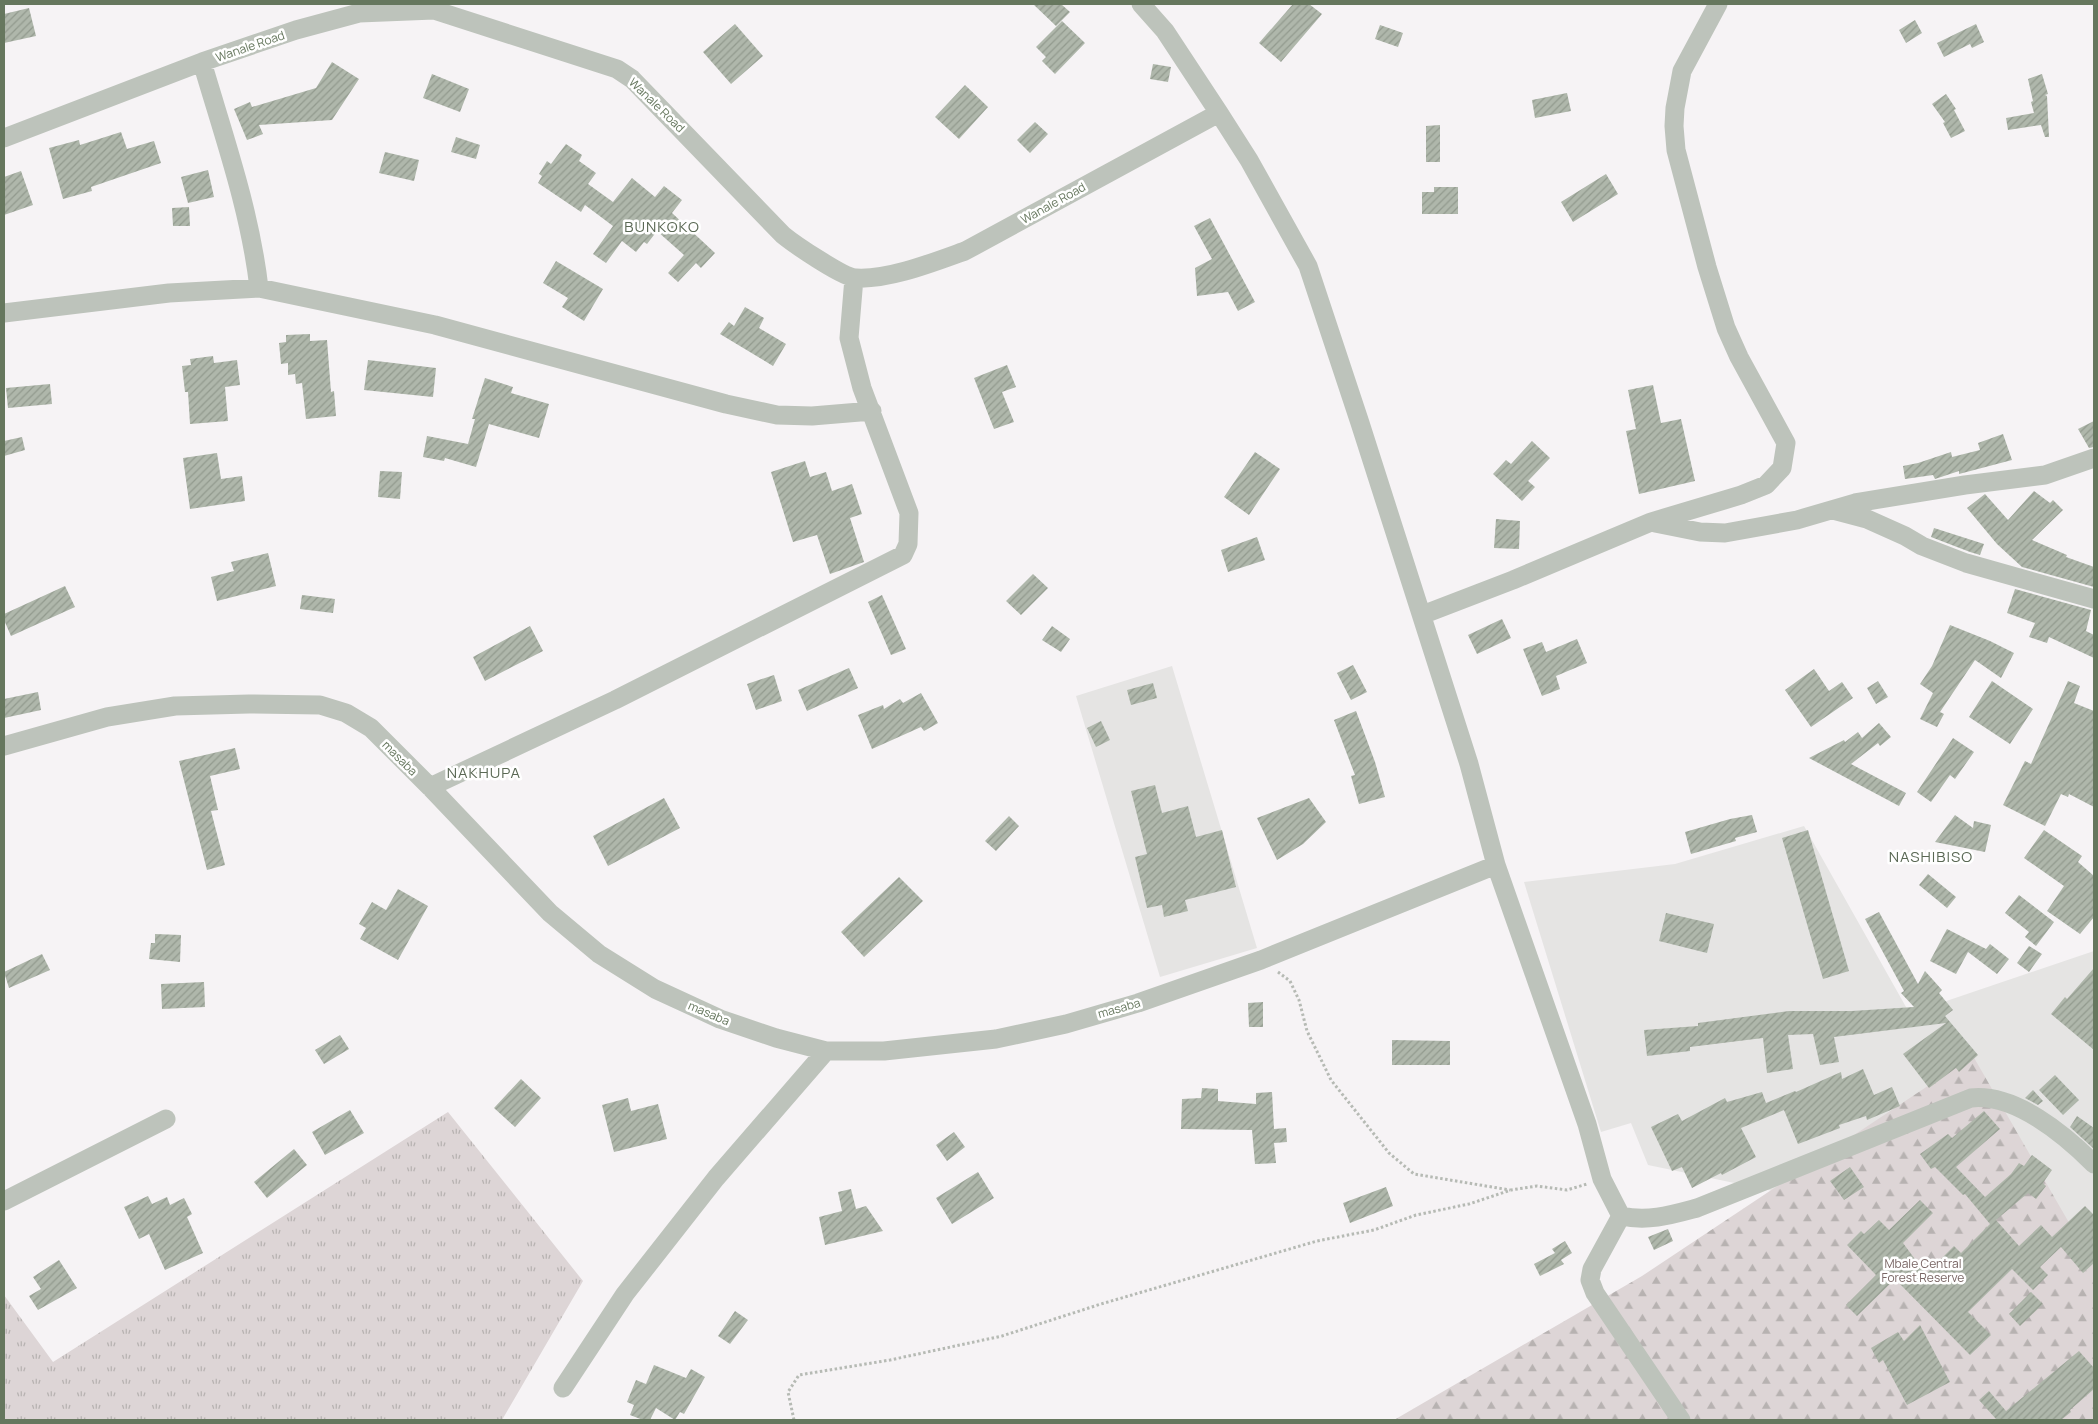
<svg xmlns="http://www.w3.org/2000/svg" width="2098" height="1424" viewBox="0 0 2098 1424" font-family="Manrope,sans-serif">
<style>
.built{fill:#e5e4e3}
.grass{fill:url(#grass-tufts)}
.forest{fill:url(#forest-firs)}
.building{fill:url(#building-hatch)}
.lines{fill:none;stroke-linecap:round;stroke-linejoin:round}
.path{stroke:#b6bab4;stroke-width:3;stroke-dasharray:2.5 2.5;stroke-linecap:butt}
.minor{stroke:#bdc3bb;stroke-width:19}
.labels{text-anchor:middle;dominant-baseline:central;stroke-width:5;stroke-linejoin:round;paint-order:stroke}
.street-label{font-size:12px;fill:#66775e;stroke:#fff}
.park-label{font-size:12px;fill:#7a6665;stroke:#fff}
.quarter-label{font-size:15px;letter-spacing:1px;fill:#5a6854;stroke:#fff}
</style>
<defs>
<pattern id="grass-tufts" width="24" height="20" patternUnits="userSpaceOnUse" patternTransform="scale(1.25)"><rect width="24" height="20" fill="#ddd5d6"/><path d="M3 7l-1-3M5 7V3M7 7l1-3M15 17l-1-3M17 17v-4M19 17l1-3" fill="none" stroke="#b7b2b1"/></pattern>
<pattern id="forest-firs" width="22" height="20" patternUnits="userSpaceOnUse" patternTransform="scale(1.25)"><rect width="22" height="20" fill="#ddd5d6"/><path d="M5 1l3.5 6h-7zM16 11l3.5 6h-7z" fill="#b7b2b1"/></pattern>
<pattern id="building-hatch" width="6" height="6" patternUnits="userSpaceOnUse" patternTransform="scale(1.25)"><rect width="6" height="6" fill="#afb7ab"/><path d="M-1 1l2-2M0 6l6-6M5 7l2-2" fill="none" stroke="#929a8e"/></pattern>
</defs>
<rect width="100%" height="100%" fill="#f6f3f5"/>
<path class="built" d="M1172 666 1257 948 1160 977 1076 696Z
M1804 826 1906 1007 1908 1014 2094 951V1420L1830 1203 1648 1165 1631 1123 1601 1132 1524 882 1675 864Z"/>
<path class="grass" d="M448 1112 583 1281 502 1420H4V1295L53 1362Z"/>
<path class="forest" d="M1973 1056 2094 1266V1420H1394L1642 1276Z"/>
<path class="building" d="M1033 4H1061L1070 12 1056 26Z
M1293 4H1309L1322 14 1281 62 1259 43Z
M29 8 36 36 4 43V14Z
M1915 20 1922 33 1906 43 1899 30Z
M1062 21 1085 43 1055 74 1042 61 1046 57 1036 47Z
M735 24 763 56 731 84 703 52Z
M1976 24 1984 42 1972 48 1970 44 1944 57 1937 43Z
M1380 25 1403 33 1398 47 1375 39Z
M332 62 359 79 332 120 259 125 263 134 247 140 234 109 250 102 252 107 316 88Z
M1153 64 1171 67 1168 82 1150 79Z
M432 74 469 89 460 112 423 98Z
M2042 74 2048 94 2045 95 2047 96 2049 137H2045L2041 125 2008 130 2006 118 2034 113 2031 102 2033 101 2028 79Z
M965 85 988 107 959 139 935 117Z
M1567 93 1571 111 1535 118 1532 100Z
M1946 94 1956 109 1954 110 1965 131 1951 138 1943 123 1945 122 1932 104Z
M1035 122 1048 134 1030 153 1017 140Z
M1440 125V162H1426V126Z
M121 132 127 149 154 141 161 163 91 187 92 191 63 199 49 148 79 140 80 145Z
M456 137 480 145 476 159 451 152Z
M566 144 582 155 579 161 596 173 588 184 613 202 632 178 655 197 664 186 682 200 672 213 715 253 701 268 696 263 678 282 668 273 684 255 657 231 647 244 644 242 636 252 622 241 606 263 593 254 613 226 585 205 581 212 538 183 542 176 539 174 547 161 551 164Z
M385 152 419 160 414 181 379 173Z
M208 170 214 197 188 203 181 177Z
M21 171 33 205 4 215V177Z
M1606 174 1618 194 1573 222 1561 202Z
M1434 187H1458V214H1422V192H1434Z
M189 207 190 226H173L172 208Z
M1210 218 1255 302 1238 311 1228 292 1197 296 1195 268 1212 259 1194 226Z
M556 261 603 289 584 321 562 307 568 298 543 283Z
M745 307 764 318 759 328 786 344 773 366 720 334 729 322 734 326Z
M310 334V341L327 340 331 392 334 391 336 416 306 419 302 383 296 384 295 374 288 375V363L281 364 279 343 286 342V335Z
M213 356 214 363 237 360 240 385 225 387 228 421 190 424 188 392H185L182 366 191 365 190 359Z
M368 360 436 368 433 397 364 390Z
M1007 365 1016 387 1002 392 1014 422 994 429 974 378Z
M485 378 513 387 511 393 549 404 539 438 489 424 476 467 445 458 444 461 423 457 427 436 468 444 475 419H472Z
M50 384 52 404 8 408 6 388Z
M1653 385 1661 423 1681 419 1695 481 1639 494 1626 431 1636 429 1628 390Z
M2094 421V447L2089 448 2078 429Z
M2003 434 2012 460 1959 474V471L1935 479 1933 475 1905 479 1903 466 1918 463 1951 452 1952 457 1980 450 1978 443Z
M22 437 25 450 4 456V441Z
M1532 441 1550 458 1528 481 1535 487 1522 501 1493 474 1506 460 1511 464Z
M1255 452 1280 469 1249 515 1224 497Z
M217 453 221 479 242 476 245 501 190 509 183 458Z
M805 461 810 477 826 472 832 491 852 484 862 514 850 518 864 562 830 574 817 535 793 542 771 472Z
M380 471 402 472 400 499 378 497Z
M2034 491 2050 503 2053 500 2063 510 2032 540 2067 555 2066 557 2094 567V587L2022 567 1997 544 1967 508 1985 494 2008 520Z
M1496 519 1520 521 1519 549 1494 548Z
M1934 528 1984 544 1980 555 1970 552 1931 537Z
M1257 537 1265 560 1228 572 1221 550Z
M268 553 276 586 217 601 211 577 234 571 231 562Z
M1033 574 1048 588 1021 615 1006 601Z
M65 586 75 607 11 636 4 620V614Z
M2015 589 2091 610 2086 631 2094 635V658L2049 637 2047 643 2029 637 2035 623 2007 613Z
M302 595 335 599 333 613 300 609Z
M882 595 906 649 891 655 868 602Z
M1502 619 1511 638 1477 654 1468 635Z
M1950 625 1990 641 2014 653 2001 678 1975 660 1940 712 1944 714 1937 727 1920 719 1933 693 1920 684 1932 666Z
M530 626 543 651 485 681 473 657Z
M1052 626 1070 639 1061 652 1042 640Z
M1577 639 1587 663 1556 676 1560 689 1542 696 1523 649 1542 642 1546 652Z
M1353 665 1367 692 1351 700 1337 673Z
M849 668 858 688 807 711 798 690Z
M1814 669 1829 691 1842 682 1853 698 1811 727 1785 690Z
M774 675 782 701 756 710 747 684Z
M1878 681 1888 697 1876 704 1867 688Z
M1992 681 2033 709 2010 744 1969 717Z
M2068 681 2080 686 2074 703 2094 711V807L2069 794 2068 797 2061 794 2045 826 2003 805 2025 761 2031 764Z
M1153 683 1157 698 1131 705 1127 690Z
M38 692 41 710 4 718V699Z
M921 693 938 723 924 731 921 727 872 749 858 715 883 705 884 709 900 699 903 703Z
M1356 711 1375 762 1385 797 1359 804 1351 776 1355 775 1334 720Z
M1101 721 1110 740 1096 747 1087 728Z
M1879 723 1891 737 1880 746 1878 743 1851 764 1906 793 1899 806 1809 758 1844 740 1845 742 1858 732 1862 738Z
M1953 738 1974 752 1955 779 1950 775 1931 802 1917 792Z
M235 748 240 769 210 776 218 810 211 811 225 865 207 870 179 761Z
M1155 785 1162 813 1188 806 1196 837 1222 830 1236 887 1185 900 1188 911 1164 917 1162 905 1147 908 1135 857 1147 854 1131 791Z
M664 798 680 828 608 866 593 836Z
M1309 798 1326 822 1303 844 1277 860 1257 818Z
M1752 815 1757 832 1735 838 1736 841 1691 854 1685 832 1730 819Z
M1955 815 1973 828 1974 821 1991 825 1985 852 1935 842Z
M1009 816 1019 826 996 851 985 841Z
M1808 830 1849 971 1823 979 1782 838Z
M2044 830 2082 856 2078 862 2094 876V917L2080 934 2047 911 2064 886 2024 858Z
M1928 874 1956 897 1947 908 1919 885Z
M899 877 923 901 864 957 841 932Z
M398 889 428 906 398 960 360 939 366 928 359 924 372 902 386 910Z
M2019 895 2054 922 2036 946 2025 937 2029 932 2005 913Z
M1879 912 1918 984 1925 971 1942 990 1939 993 1953 1010 1945 1016 1978 1055 1959 1072 1956 1068 1929 1088 1903 1054 1946 1023 1834 1037 1839 1062 1820 1065 1813 1034 1788 1035 1793 1069 1767 1073 1763 1038 1690 1047V1051L1647 1056 1644 1030 1698 1026V1023L1789 1011H1852L1914 1007 1901 993 1904 991 1865 919Z
M1666 913 1714 924 1707 953 1659 941Z
M1947 929 1986 949 1990 944 2009 959 1997 974 1968 952 1956 974 1930 961Z
M155 934 181 935 180 962 149 959 151 943H155Z
M2029 946 2042 954 2029 972 2017 963Z
M42 954 50 970 9 988 4 972Z
M2094 968V1050L2051 1014 2065 997 2067 999Z
M204 982 205 1007 162 1009 161 984Z
M1263 1002V1027H1249L1248 1003Z
M340 1035 349 1049 324 1064 315 1050Z
M1392 1040 1450 1041V1065H1392Z
M1863 1069 1874 1095 1892 1087 1900 1106 1867 1120 1866 1116 1839 1125 1840 1128 1798 1144 1784 1110 1741 1128 1756 1157 1722 1175 1721 1173 1692 1188 1682 1167 1672 1171 1651 1127 1678 1114 1682 1121 1725 1098 1727 1102 1762 1092 1766 1103 1795 1091 1796 1092 1841 1072 1842 1079Z
M2055 1075 2079 1100 2063 1115 2039 1090Z
M521 1079 541 1098 515 1127 494 1108Z
M1202 1088 1218 1089V1101L1256 1104V1093L1272 1092 1274 1129 1286 1128 1287 1142 1274 1143 1276 1163 1255 1164 1252 1130 1181 1129 1182 1099 1201 1098Z
M2033 1090 2043 1101 2038 1105 2025 1098Z
M628 1098 631 1111 658 1104 667 1139 614 1152 602 1105Z
M350 1110 364 1133 325 1155 312 1132Z
M1984 1111 2000 1129 1956 1167 1985 1197 2011 1174 2019 1163 2024 1166 2032 1155 2052 1170 2043 1183 2046 1186 2036 1199 2028 1193 1996 1220 2019 1246 2041 1225 2052 1237 2085 1206 2094 1215V1263L2083 1273 2061 1247 2040 1267 2048 1275 2033 1290 2012 1269 1968 1312 1991 1335 1970 1355 1895 1279 1857 1316 1846 1305 1876 1275 1847 1245 1861 1231 1864 1234 1879 1220 1889 1230 1920 1200 1933 1213 1903 1243 1926 1274 1954 1246 1961 1253 1990 1224 1965 1194 1963 1195 1935 1167 1931 1169 1920 1154 1948 1134 1952 1138Z
M2077 1116 2094 1128V1149L2070 1127Z
M954 1132 965 1147 947 1161 936 1145Z
M294 1149 307 1165 267 1198 254 1182Z
M1850 1167 1864 1187 1844 1200 1830 1181Z
M978 1172 994 1198 952 1224 936 1198Z
M1386 1187 1393 1206 1350 1223 1343 1203Z
M851 1189 856 1209 866 1206 883 1231 825 1245 819 1217 842 1211 838 1192Z
M148 1196 152 1204 167 1197 170 1205 184 1198 192 1214 187 1217 203 1253 165 1270 149 1234 139 1239 124 1207Z
M1668 1229 1673 1241 1654 1250 1648 1237Z
M1565 1241 1572 1253 1561 1260 1564 1264 1540 1276 1534 1264 1555 1253 1552 1249Z
M59 1260 77 1288 38 1310 29 1296 41 1289 33 1277Z
M2031 1292 2043 1304 2020 1326 2009 1314Z
M735 1311 748 1320 730 1344 718 1336Z
M1920 1325 1950 1382 1907 1405 1883 1360 1879 1363 1871 1348 1898 1332 1904 1341Z
M2079 1351 2094 1368V1389L2070 1410 2071 1412 2061 1420H1995L1996 1419 1979 1400 1989 1391 2006 1411Z
M654 1365 686 1378 691 1369 705 1377 684 1414 680 1412 675 1420 656 1408 650 1420H643L630 1415 634 1405 627 1402 636 1380 646 1384Z"/>
<g class="lines">
<path class="path" d="M1278 972 1290 981 1299 1000 1307 1031 1331 1080 1389 1153 1414 1174 1510 1190
M794 1420 788 1392 799 1375 890 1360 1002 1336 1101 1304 1317 1241 1374 1230 1416 1215 1469 1204 1511 1190 1537 1186 1567 1190 1587 1184"/>
<path class="minor" d="M1141 4 1165 31 1219 113 1249 160 1308 266 1360 423 1469 764 1496 865 1587 1124 1602 1179 1621 1216C1648 1222 1671 1215 1697 1208L1971 1098C2015 1093 2065 1135 2094 1164
M202 62C224 137 250 210 259 288
M4 138 202 62 296 30 359 13 434 10 617 69 632 79 783 235C794 244 844 278 856 278 889 280 934 262 965 251L1219 113
M4 313 169 293 259 288 435 325 726 404 777 415 812 416 872 411
M1833 510 1867 519 1905 536 1922 546 1966 563 2094 599
M1655 523 1700 532 1725 533 1797 520 1855 503 1965 485 2045 475 2094 458
M1422 615 1513 580 1651 522 1741 495 1766 485 1782 468 1786 443 1739 357 1726 328 1707 267 1676 150 1674 126 1675 108 1682 71 1718 4
M4 746 107 717 175 706 249 704 320 705 346 713 371 728 430 787 550 913 599 954 655 989 720 1019 776 1038 826 1051H884L996 1039 1066 1024 1138 1003 1261 960 1496 865
M430 787 615 700 903 555 908 544 909 513 862 388 849 338 854 278
M4 1201 166 1119
M1621 1216 1592 1269 1590 1280 1595 1293 1681 1420
M563 1388 625 1294 716 1178 826 1051"/>
</g>
<g class="labels">
<g class="street-label">
<text transform="translate(250 46) rotate(-19)">Wanale Road</text>
<text transform="translate(657 105) rotate(44)">Wanale Road</text>
<text transform="translate(1053 203) rotate(-29)">Wanale Road</text>
<text transform="translate(400 758) rotate(45)">masaba</text>
<text transform="translate(1119 1008) rotate(-16)">masaba</text>
<text transform="translate(709 1013) rotate(23)">masaba</text>
</g>
<g class="park-label">
<text x="1923" y="1263">Mbale Central<tspan x="1923" dy="14">Forest Reserve</tspan></text>
</g>
<g class="quarter-label">
<text x="662" y="226">BUNKOKO</text>
<text x="484" y="772">NAKHUPA</text>
<text x="1931" y="856">NASHIBISO</text>
</g>
</g>
<rect width="2098" height="1424" fill="none" stroke="#66775e" stroke-width="10"/>
</svg>
